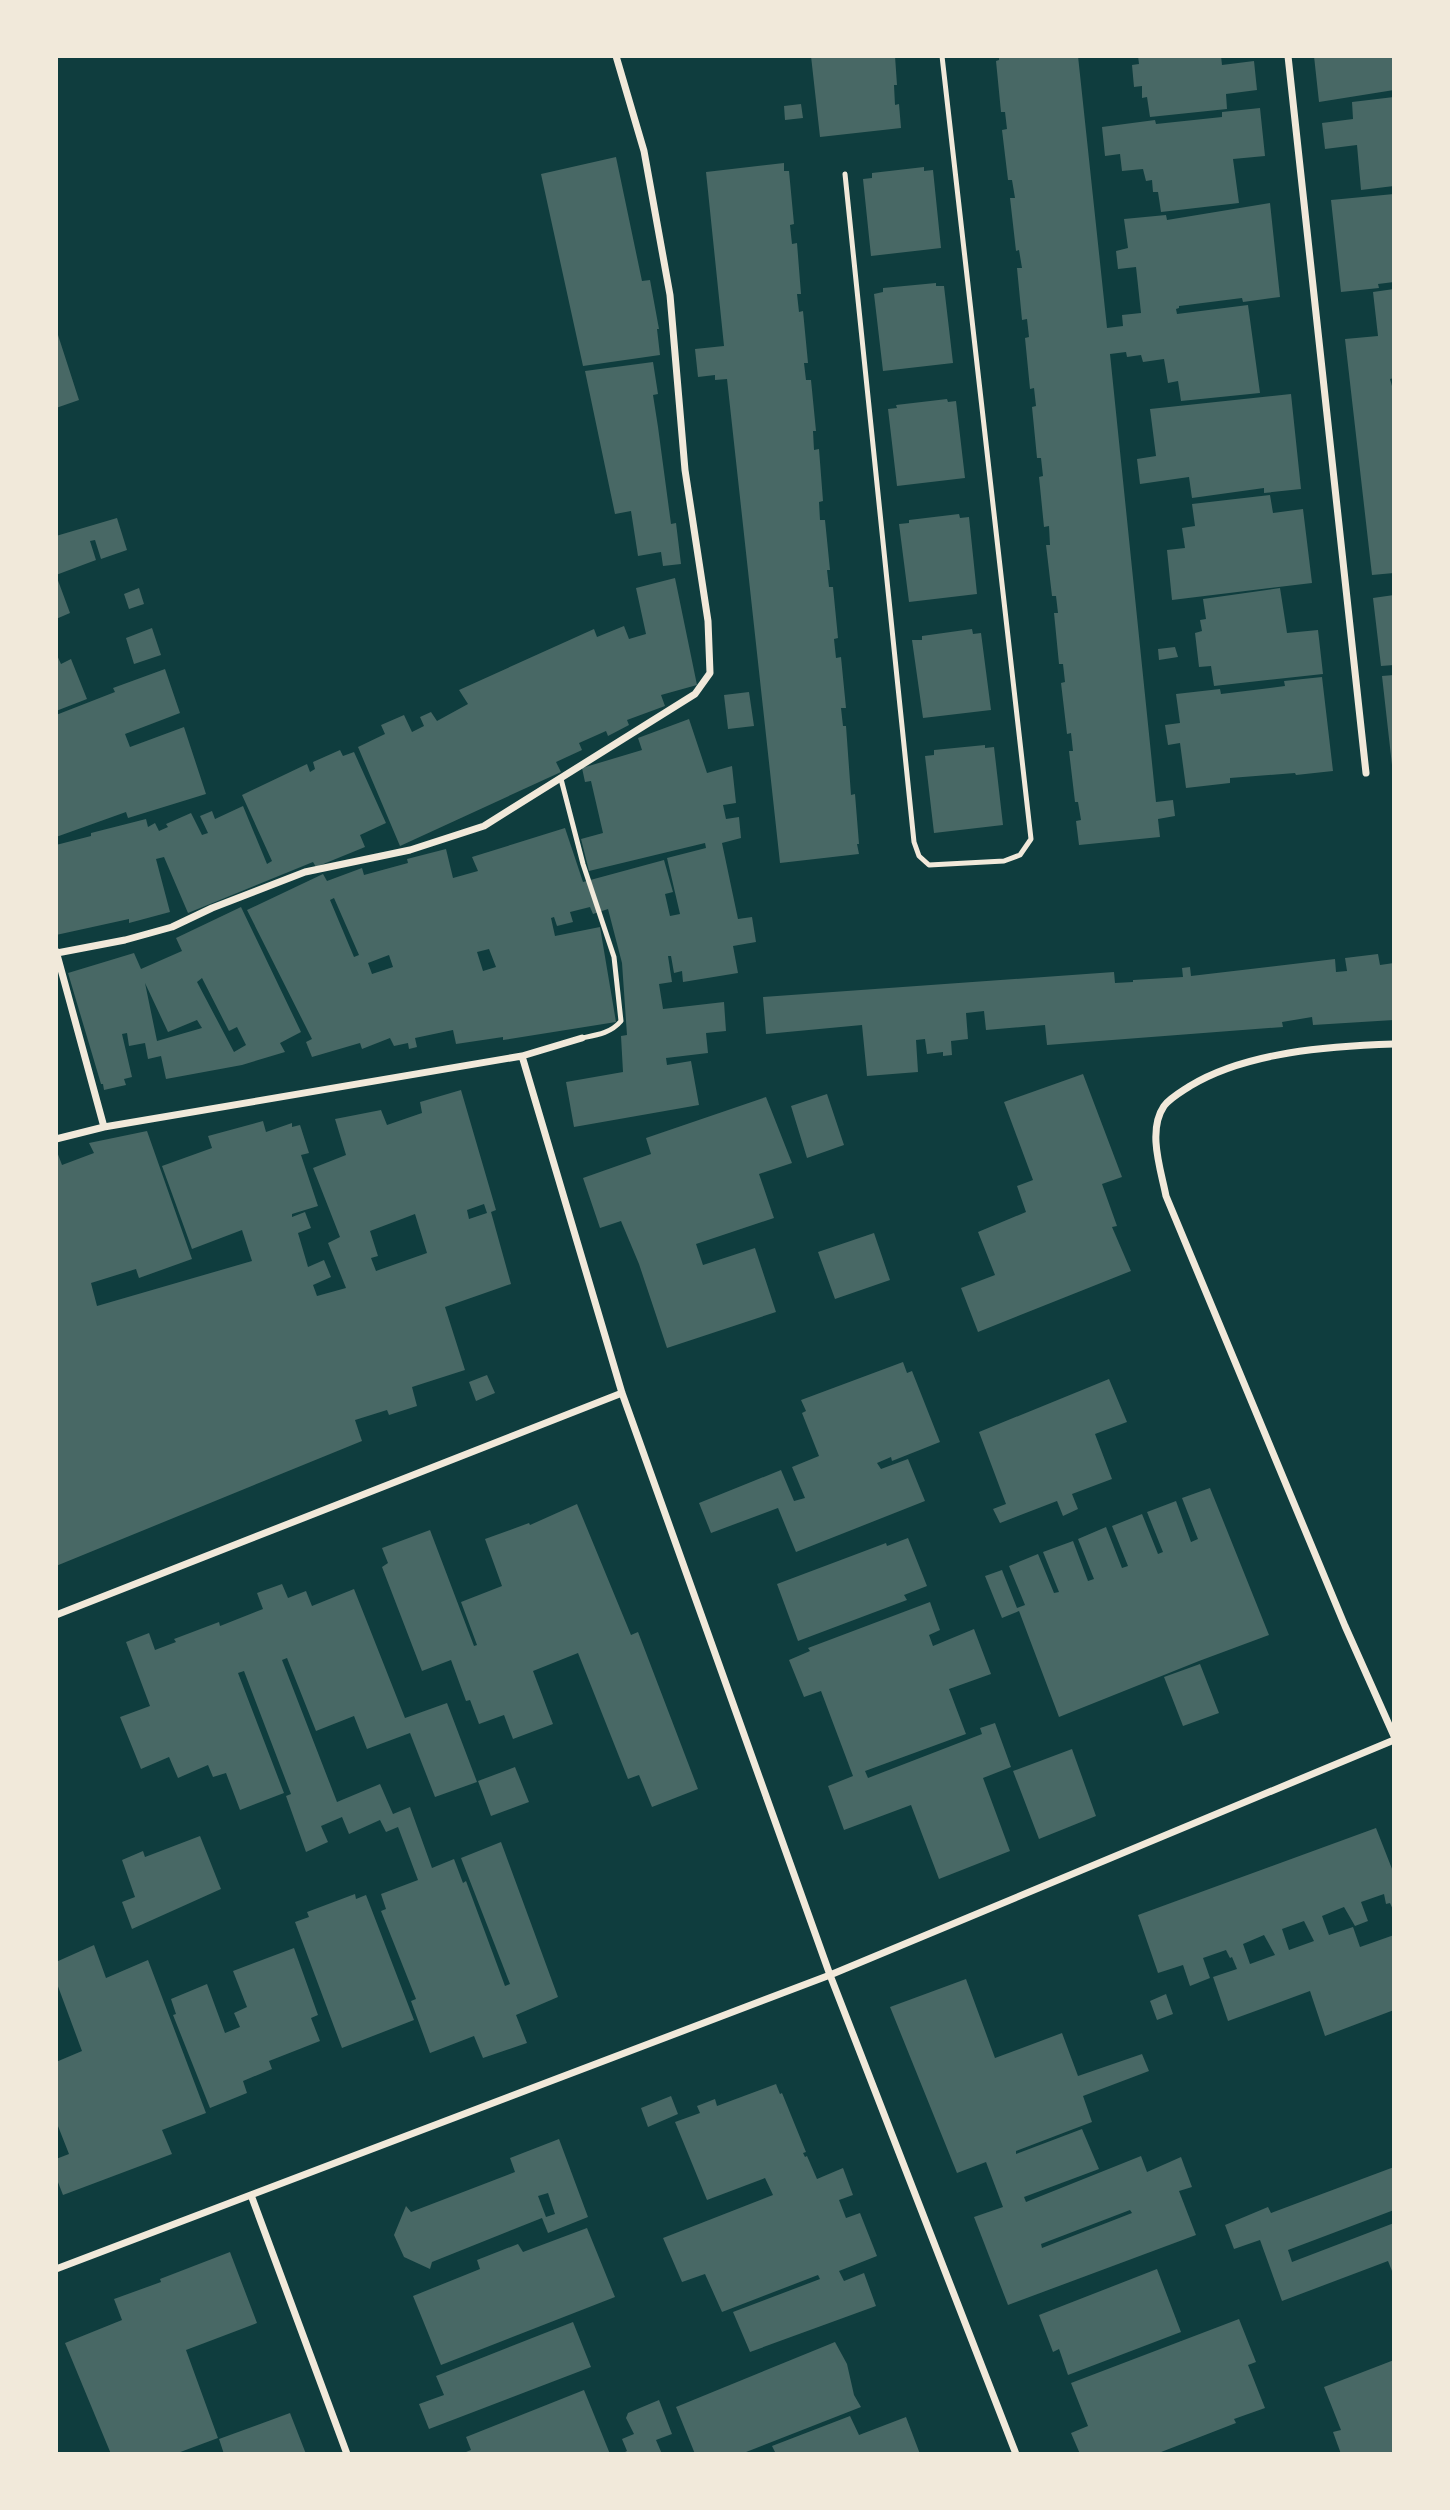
<svg xmlns="http://www.w3.org/2000/svg" width="1450" height="2510" viewBox="0 0 1450 2510" font-family="Signika,sans-serif">
<style>
.building{fill:#486865;fill-rule:evenodd}
.lines{fill:none;stroke-linecap:round;stroke-linejoin:round}
.service{stroke:#f1e9da;stroke-width:5}
.minor{stroke:#f1e9da;stroke-width:7}
</style>
<rect width="100%" height="100%" fill="#0f3d3e"/>
<path class="building" d="M811 56H895L897 85H894L895 105 899 104 901 128 820 137Z
M999 56H1078L1107 328 1123 326 1122 315 1141 313 1136 267 1118 269 1116 251 1128 248 1124 219 1166 215 1167 220 1270 203 1280 297 1243 302 1242 298 1179 306V308L1176 309 1177 314 1248 305 1260 393 1181 401 1178 381 1168 383 1164 359 1143 362 1141 355 1127 357 1126 352 1110 354 1156 802 1173 800 1175 816 1158 819 1160 837 1079 845 1076 821 1081 820 1078 802H1075L1069 751H1073L1071 733 1067 734 1061 683 1065 682 1063 664H1059L1054 613H1058L1056 596H1052L1046 545H1050L1049 526 1044 527 1039 477 1043 476 1041 458H1037L1032 407 1036 406 1034 388 1030 389 1025 338 1029 337 1027 319 1022 320 1017 268H1022L1019 250 1016 251 1010 198H1015L1012 180H1008L1002 130 1007 129 1005 112H1001L996 61 999 60Z
M1138 56H1221L1222 65 1254 61 1257 90 1226 94 1227 109 1150 117 1147 97 1142 98V86L1134 87 1132 65 1139 64Z
M1314 56H1394V90L1319 102Z
M1394 97V186L1361 190 1357 145 1325 149 1322 123 1353 119 1352 102Z
M801 104 803 118 785 120 784 106Z
M1260 108 1265 156 1233 159 1239 203 1161 212 1158 192H1153L1152 180 1146 181 1143 169 1122 171 1120 154 1105 156 1102 127 1155 120 1156 124 1222 117V112Z
M616 157 642 281 650 280 659 329H657L660 355 583 366 541 174Z
M784 163V171H789L794 224 790 225 792 244 797 243 801 294H797L799 312 803 311 808 363H804L806 380H811L816 431H813L814 450 819 449 823 501 819 502 820 520H825L830 570H827L829 587H833L838 638 834 639 836 658 841 657 846 708H841L843 726H846L851 795 855 794 859 844H857L859 854 780 863 727 379 715 380V375L698 377 695 349 724 346 706 172Z
M924 167V171L933 170 941 248 871 256 863 179 872 178V173Z
M1394 194V282L1378 284 1379 288 1341 292 1331 200Z
M936 283V286H944L953 363 883 371 874 294 883 292V288Z
M1394 289V378L1390 379 1392 386H1394V573L1372 575 1345 339 1378 336 1373 292Z
M56 335H58L79 400 56 408Z
M653 362 658 394 653 395 658 427 671 524 676 523 681 564 663 566 661 552 638 556 631 511 615 514 585 371Z
M1291 394 1301 489 1264 493V488L1192 498 1189 477 1140 484 1137 459 1156 456 1150 409Z
M947 399 948 402 956 401 965 478 897 486 888 409 897 408 896 405Z
M1270 495 1273 513 1303 509 1312 583 1172 600 1167 550 1185 548 1182 528 1195 526 1192 504Z
M959 514 960 518 969 517 977 594 909 602 899 524 909 523V520Z
M117 518 127 550 101 559 95 540 90 541 96 560 56 575 70 613 56 619V536Z
M675 578 697 685 661 695 665 706 627 720 629 725 608 736 606 731 579 743 582 750 556 762 561 772 400 846 358 747 385 734 381 725 404 715 412 732 424 726 420 717 431 712 437 721 468 704 459 690 594 629 597 637 624 626 629 639 646 634 636 588Z
M139 588 144 604 129 609 124 594Z
M1280 588 1287 633 1318 630 1323 674 1214 686 1211 666 1199 667 1195 633 1202 631 1200 620 1206 619 1203 599Z
M1394 595V665L1381 666 1373 598Z
M152 628 161 655 134 664 126 638Z
M972 629 973 634 981 633 991 710 923 718 912 640H922V636Z
M1175 647 1178 657 1159 660 1158 649Z
M56 653 61 664 71 659 87 699 56 711Z
M165 669 180 713 125 734 130 747 184 727 206 794 128 818 126 812 56 837V715L115 692 113 688Z
M1394 675V765H1392L1382 676Z
M1322 677 1333 771 1296 775 1295 773 1230 778V783L1186 788 1180 743 1168 745 1165 725 1180 723 1176 694 1220 689 1221 694 1285 686 1284 681Z
M749 692 754 726 728 729 724 695Z
M689 719 707 773 732 766 736 803 723 805 726 819 739 817 741 838 722 843 738 919 752 917 756 942 733 946 738 973 683 982 682 971 674 973 671 956H668L672 982 659 984 663 1009 724 1002 726 1031 706 1033 708 1053 666 1058 667 1065 691 1061 699 1105 574 1127 566 1082 623 1072 621 1036 627 1035 622 963 608 909 593 914 590 907 570 912 573 922 557 926 554 917 551 918 555 936 600 927 616 1022 503 1040V1037L456 1044 453 1030 415 1038 417 1047 409 1049 408 1043 394 1046 390 1038 362 1049 360 1043 312 1057 306 1042 312 1039 247 910 323 874 327 881 362 868 364 875 408 863 407 859 446 849 453 878 478 871 472 857 565 828 583 882 664 860 673 892 665 894 670 916 680 914 667 858 706 848 705 843 589 871 581 839 603 833 591 781 585 782 582 768 642 750 638 738ZM334 898 359 955 354 957 330 900ZM489 949 496 967 483 971 477 952ZM389 955 393 967 372 974 368 963Z
M985 745V748L994 747 1003 825 934 833 925 756 934 755V750Z
M340 750 343 756 354 752 386 823 360 835 365 847 316 867 313 862 188 913 164 857 156 859 170 912 129 923V919L56 935V845L91 836V833L146 819 148 827 155 823 159 831 168 827 166 824 191 813 202 835 208 833 200 816 212 811 215 819 243 806 267 864 272 861 242 795 307 764 310 772 315 769 313 762Z
M241 907 301 1032 280 1043 285 1052 242 1065 166 1079 161 1056 148 1059 145 1043 129 1046 127 1033 122 1034 132 1077 124 1079 126 1085 104 1090 103 1084H101L68 973 134 953 141 969 182 951 176 938ZM202 978 229 1031 237 1027 246 1045 234 1052 197 982ZM145 983 168 1032 197 1020 202 1028 157 1041Z
M1378 954 1380 965 1394 963V1020L1313 1025 1312 1017 1282 1022 1283 1027 1047 1045 1045 1025 986 1030 984 1011 966 1013 968 1039 951 1041 952 1055 943 1056V1052L927 1054 925 1039 916 1040 918 1072 867 1076 862 1025 766 1034 763 997 1114 972 1115 983 1133 982V980L1183 977 1182 968 1190 967 1191 976 1335 959 1336 972 1347 971 1345 958Z
M1083 1074 1122 1177 1102 1184 1117 1226 1112 1227 1131 1271 978 1332 961 1288 995 1275 978 1232 1026 1212 1017 1186 1033 1180 1004 1102Z
M461 1090 496 1210 491 1212 511 1284 445 1307 465 1370 412 1387 417 1406 389 1415 387 1410 355 1420 362 1441 56 1566V1149L62 1165 94 1153 89 1143 147 1131 192 1259 139 1278 136 1269 91 1283 97 1306 252 1261 242 1230 192 1249 162 1166 212 1148 208 1136 263 1121 266 1132 292 1123V1127L300 1125 309 1153 301 1155 318 1206 292 1214V1217L305 1212 311 1228 298 1233 308 1267 324 1260 331 1277 313 1285 317 1296 346 1288 328 1243 340 1237 313 1168 346 1155 335 1119 381 1110 387 1125 422 1113 420 1102ZM484 1204 487 1213 469 1219 467 1210ZM415 1214 427 1253 376 1271 371 1258 378 1256 370 1231Z
M827 1094 844 1145 807 1158 791 1106Z
M766 1097 792 1163 759 1174 774 1218 696 1244 703 1265 755 1248 776 1312 667 1348 639 1264 621 1221 600 1228 583 1178 651 1154 646 1138Z
M874 1233 890 1280 835 1299 818 1252Z
M903 1362 907 1373 912 1371 940 1442 892 1461 891 1457 877 1463 881 1469 908 1459 925 1501 796 1552 778 1508 711 1533 699 1503 781 1470 794 1501 805 1498 792 1467 819 1456 802 1413 806 1411 801 1400Z
M487 1375 495 1393 476 1401 469 1382Z
M1109 1379 1127 1422 1095 1434 1112 1479 1072 1494 1078 1509 1063 1516 1057 1501 1000 1523 993 1509 1006 1504 979 1432Z
M1210 1488 1269 1635 1199 1661 1059 1717 1019 1611 1002 1618 985 1576 1002 1570 1017 1608 1025 1605 1009 1566 1038 1554 1054 1593 1059 1592 1043 1552 1073 1541 1088 1581 1094 1579 1078 1539 1106 1527 1122 1568 1128 1566 1112 1526 1142 1514 1158 1554 1163 1552 1147 1512 1176 1501 1191 1542 1198 1539 1182 1498Z
M577 1504 631 1635 638 1632 698 1789 652 1807 639 1775 628 1779 578 1653 533 1671 553 1724 513 1739 504 1715 479 1724 470 1700 466 1701 451 1660 422 1671 382 1567 388 1563 382 1548 430 1530 474 1646 477 1645 461 1602 502 1586 485 1539 529 1523 530 1525Z
M908 1538 927 1586 904 1595 907 1600 798 1641 777 1584 886 1543 887 1546Z
M282 1584 288 1598 306 1591 312 1606 354 1589 405 1718 447 1703 477 1782 435 1797 410 1733 367 1749 354 1716 316 1731 287 1658 282 1660 337 1802 380 1784 393 1814 410 1807 432 1868 454 1859 463 1883 466 1881 505 1986 510 1984 461 1858 501 1842 558 1997 516 2015 527 2043 483 2058 474 2036 430 2053 411 2001 416 1999 381 1911 386 1909 381 1894 418 1880 398 1827 386 1832 380 1820 349 1834 342 1817 321 1826 328 1842 306 1852 286 1796 291 1794 244 1671 238 1673 284 1793 240 1810 226 1773 213 1777 208 1765 178 1778 169 1757 141 1769 120 1717 150 1706 126 1642 149 1633 155 1650 176 1642 174 1639 219 1622 220 1626 263 1609 257 1593Z
M930 1602 940 1630 929 1635 933 1646 974 1629 991 1674 949 1689 966 1734 865 1771 868 1778 982 1734 980 1728 995 1723 1011 1767 983 1778 1010 1851 939 1879 911 1805 844 1830 828 1786 853 1776 821 1691 804 1697 789 1660 810 1651 808 1648Z
M1200 1664 1219 1713 1183 1726 1164 1677Z
M1072 1749 1096 1816 1039 1839 1013 1771Z
M515 1767 529 1802 491 1816 478 1781Z
M1376 1828 1394 1874V1912L1390 1903 1386 1904 1384 1894 1361 1902 1368 1921 1355 1926 1344 1907 1322 1916 1329 1935 1353 1927 1360 1947 1394 1935V2010L1325 2036 1310 1991 1228 2021 1213 1977 1237 1969 1232 1957 1230 1958 1226 1950 1203 1958 1210 1978 1190 1986 1183 1965 1158 1973 1138 1915ZM1304 1921 1314 1941 1289 1950 1282 1929ZM1264 1935 1275 1955 1250 1964 1243 1944Z
M200 1836 221 1889 132 1929 122 1902 135 1897 122 1860 143 1851 145 1857Z
M355 1894 356 1899 366 1895 414 2020 342 2048 295 1922 309 1917 307 1912Z
M94 1945 106 1978 148 1960 206 2113 162 2130 172 2154 63 2195 56 2177V2159L69 2154 56 2121V2062L82 2051 56 1981V1962Z
M294 1948 318 2015 311 2018 320 2041 269 2061 272 2069 243 2081 247 2093 210 2108 173 2015 176 2014 171 1999 207 1984 225 2033 240 2027 234 2013 247 2007 233 1971Z
M966 1979 995 2058 1062 2033 1078 2076 1142 2054 1149 2071 1083 2096 1092 2122 1016 2151V2154L1082 2129 1099 2169 1024 2197 1026 2202 1141 2156 1147 2172 1181 2157 1192 2187 1179 2191 1196 2235 1008 2305 974 2217 1003 2207 986 2162 957 2173 890 2007ZM1130 2210 1132 2213 1042 2248 1041 2244Z
M1166 1994 1173 2014 1157 2020 1150 2001Z
M776 2084 780 2094 782 2093 806 2152 803 2153 805 2157 807 2156 817 2179 843 2168 853 2195 839 2200 846 2218 860 2213 877 2256 839 2271 844 2281 864 2273 876 2306 750 2352 733 2312 820 2279 818 2275 722 2312 705 2274 682 2282 663 2238 773 2195 765 2178 707 2200 675 2122 700 2113 697 2106 715 2099 717 2106Z
M671 2096 678 2114 648 2127 641 2108Z
M559 2139 588 2217 548 2233 542 2218 432 2262 430 2269 404 2257 394 2235 406 2206 411 2212 515 2172 510 2158ZM548 2193 555 2214 546 2217 538 2196Z
M1394 2167V2210L1288 2250 1292 2262 1394 2223V2276L1388 2261 1282 2301 1260 2240 1234 2249 1225 2225 1268 2207 1271 2213Z
M587 2228 615 2297 441 2365 413 2296 480 2269 477 2260 518 2244 523 2252Z
M230 2252 257 2323 186 2350 218 2438 175 2454 171 2452 166 2454H111L65 2343 122 2320 114 2299 161 2282 160 2279Z
M1157 2269 1181 2332 1068 2375 1059 2349 1053 2352 1039 2315Z
M1239 2319 1256 2362 1248 2365 1265 2408 1234 2419 1236 2423 1156 2454H1080L1071 2433 1088 2426 1071 2383Z
M573 2322 591 2367 429 2429 419 2404 444 2395 436 2376Z
M835 2342 847 2364 854 2395 861 2407 741 2454H695L676 2407Z
M1394 2360V2454H1341L1333 2432 1341 2430 1324 2387Z
M584 2390 610 2454H461L471 2450 466 2437Z
M659 2400 672 2434 656 2440 662 2454H621L627 2451 622 2439 634 2434 626 2418 628 2413Z
M290 2413 306 2454H224L219 2439Z
M850 2416 859 2435 906 2417 920 2454H776L772 2446Z"/>
<g class="lines">
<path class="service" d="M845 174 914 842 919 856 929 865 1004 861 1020 855 1031 839 942 56
M561 779 583 864 614 957 621 1021C611 1033 597 1035 582 1038"/>
<path class="minor" d="M1288 56 1366 773
M56 951 104 1127
M57 953 125 940 172 927 212 908 305 872 410 850 484 826 695 694 710 673 708 621 685 470 670 295 644 151 616 56
M1394 1044C1329 1046 1246 1052 1190 1086 1181 1092 1170 1098 1164 1106 1147 1131 1161 1170 1166 1196L1345 1626 1394 1736
M522 1056 622 1393 830 1975 1016 2454
M56 1139 104 1127 522 1056 582 1038
M56 1615 622 1393
M251 2195 347 2454
M56 2269 830 1975 1394 1740"/>
</g>
<rect width="1450" height="2510" fill="none" stroke="#f1e9da" stroke-width="116"/>
</svg>
